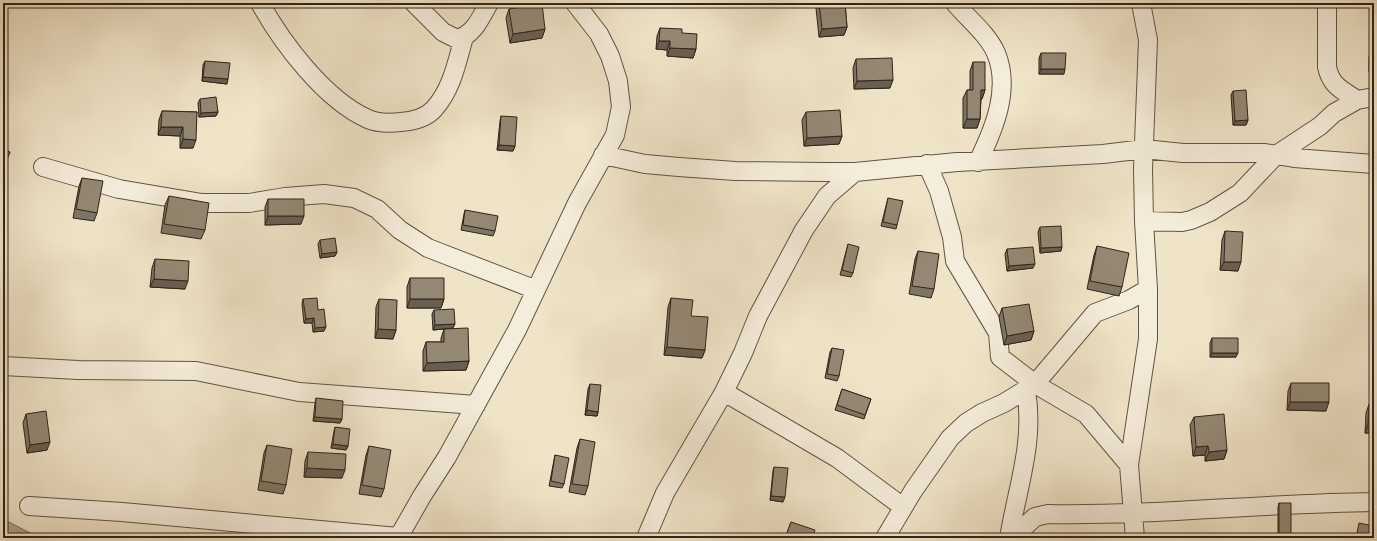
<svg xmlns="http://www.w3.org/2000/svg" width="1377" height="541" viewBox="0 0 1377 541" font-family="Cardo,serif">
<style>
.water{fill:#afa38c;stroke:#7c705e}
.lines{fill:none;stroke-linecap:round;stroke-linejoin:round}
.minor-casing{stroke:#605445;stroke-width:20}
.minor{stroke:#f5eddb;stroke-width:18}
.wall{fill:#7f7564;stroke:#302419}
.shaded-wall{fill:#685f51;stroke:#302419}
.building{fill:#948874;stroke:#302419}
</style>
<rect width="100%" height="100%" fill="#f0e4c8"/>
<filter id="stains"><feTurbulence type="fractalNoise" baseFrequency=".005" numOctaves="4"/><feColorMatrix values="0 0 0 0 .2 0 0 0 0 .09 0 0 0 0 .02 0 0 0 .5 -.17"/></filter>
<radialGradient id="worn" r=".72"><stop offset=".6" stop-color="#630" stop-opacity="0"/><stop offset="1" stop-color="#630" stop-opacity=".3"/></radialGradient>
<path class="water" d="M3 519 40 538H3Z"/>
<g class="lines">
<defs>
<path id="minor" d="M260 3C282 43 325 100 368 119 377 123 392 123 401 122 413 121 426 118 434 109 452 89 457 62 464 37
M414 3 443 32 457 39C474 35 481 17 489 3
M955 3C968 19 987 33 996 53 1011 89 994 129 978 162
M1327 3V67C1331 86 1342 90 1357 100
M603 155 645 164 679 167 735 171 825 172H855L957 162 1103 154 1144 149 1183 153H1265L1294 158 1374 164
M927 164 939 191 952 237 955 261 998 333 1000 357 1035 384 1086 414 1129 465
M43 167 119 189 202 203H249L285 197 324 194 354 198 377 209 400 230 428 248 534 289
M1144 221 1182 222 1191 220 1210 212 1240 193 1276 155 1320 126 1334 113 1357 100 1374 97
M3 366 78 370 196 371 299 392 476 405
M724 392 837 458 903 507
M29 506 122 512 398 537
M398 538 422 496 447 457 517 330 577 203 615 135 621 107 618 81 610 56 599 34 575 3
M646 538 665 493 724 392 743 353 758 316 804 230 827 196 855 172
M885 538 913 491 950 438 966 423 982 413 1004 403 1035 384 1095 313 1129 300 1148 289
M1009 538C1017 489 1035 441 1026 391
M1012 538 1035 517 1048 514C1157 516 1265 503 1374 502
M1135 538 1129 465 1148 339V289L1144 221 1143 169 1148 40 1141 3"/>
</defs>
<use href="#minor" class="minor-casing"/>
<use href="#minor" class="minor"/>
</g>
<path class="wall" d="M818 3H845L847 27 844 35 819 37 816 8Z
M509 9 545 29 542 38 510 43 506 18Z
M660 28 682 33 696 49 693 58 667 56V50L656 49 657 36Z
M1041 53 1064 74H1039V58Z
M1370 53 1374 72H1369V58Z
M856 59 890 88 854 89 853 68Z
M205 61 227 84 202 81 203 65Z
M973 62 985 90 982 99H981L980 119 977 128H963V98L967 90H970V71Z
M1233 91 1248 120 1246 125H1233L1231 95Z
M200 99 218 112 216 116 199 117 198 103Z
M162 111 197 112 193 148H180V136L158 135 159 120Z
M806 112 842 136 839 144 804 146 802 120Z
M501 116 515 146 513 151 497 150 500 121Z
M3 149 10 152 4 166H3Z
M82 178 97 213 94 221 73 218 79 186Z
M169 196 205 230 201 239 161 233 165 205Z
M888 198 897 225 896 229 881 226Z
M268 199 301 224 265 225V207Z
M465 210 495 231 493 236 461 230 464 214Z
M1040 227 1061 251 1040 253 1038 232Z
M1225 231 1238 271 1220 270 1222 240Z
M320 240 337 252 335 256 320 258 318 244Z
M848 244 853 273 851 277 840 275Z
M1097 246 1122 287 1119 296 1087 289 1094 255Z
M1007 249 1033 268 1007 271 1005 254Z
M918 251 934 289 931 298 909 294 915 259Z
M155 259 185 289 150 287 152 268Z
M410 278 444 299 441 308H407V287Z
M671 298 691 316 705 350 702 358 664 355 668 307Z
M303 299 318 310 324 331 313 332 312 323H304L302 304Z
M379 299 396 330 393 339 375 338 376 307Z
M1002 308 1034 331 1031 340 1004 345 999 317Z
M434 310 453 328 433 330 432 314Z
M444 329 469 361 466 370 423 371V351L426 342H441V338Z
M1212 338 1236 357H1210V343Z
M832 348 839 376 837 381 825 378 830 352Z
M1291 383 1326 411 1287 410 1288 391Z
M590 384 598 412 597 416 585 415 588 389Z
M842 389 871 399 864 419 835 410Z
M316 398 342 419 340 423 313 421 315 403Z
M1369 404 1374 433H1365L1366 413Z
M26 414 47 450 27 453 23 423Z
M1194 417 1227 450 1224 459 1205 461V455L1193 456 1190 425Z
M335 427 348 446 346 450 331 448 334 431Z
M580 439 588 486 585 495 569 492 577 448Z
M267 445 286 485 283 494 258 490 264 453Z
M369 446 384 489 381 497 359 494 366 455Z
M308 452 342 478 304 477 305 461Z
M555 455 564 484 562 488 549 486 554 460Z
M774 467 783 502 770 500 773 471Z
M1279 503 1291 537V538H1278V507Z
M791 522 812 538H785Z"/>
<path class="shaded-wall" d="M847 27 844 35 819 37 822 29Z
M545 29 542 38 510 43 513 34Z
M659 41H670L667 50 656 49Z
M670 48 696 49 693 58 667 56Z
M1370 68H1374V72H1369Z
M1041 69H1065L1064 74H1039Z
M203 77 228 79 227 84 202 81Z
M893 80 890 88 854 89 857 81Z
M981 90H985L982 99H978Z
M218 112 216 116 199 117 201 113Z
M967 119H980L977 128H963Z
M1248 120 1246 125H1233L1235 121Z
M161 127H183L180 136 158 135Z
M842 136 839 144 804 146 807 138Z
M183 139 196 140 193 148H180Z
M499 145 515 146 513 151 497 150Z
M268 216H304L301 224 265 225Z
M1062 247 1061 251 1040 253 1041 248Z
M337 252 335 256 320 258 322 254Z
M1224 262H1241L1238 271 1220 270Z
M1035 264 1033 268 1007 271 1009 266Z
M154 279 188 281 185 289 150 287Z
M410 299H444L441 308H407Z
M314 318 312 323H304L306 319Z
M455 324 453 328 433 330 435 325Z
M326 327 324 331 313 332 315 328Z
M378 329 396 330 393 339 375 338Z
M1034 331 1031 340 1004 345 1007 336Z
M667 347 705 350 702 358 664 355Z
M1212 353H1238L1236 357H1210Z
M469 361 466 370 423 371 427 363Z
M1290 402H1329L1326 411 1287 410Z
M587 410 598 412 597 416 585 415Z
M315 417 342 419 340 423 313 421Z
M1368 424 1374 425V433H1365Z
M50 442 47 450 27 453 30 445Z
M333 444 348 446 346 450 331 448Z
M1208 446 1205 455 1193 456 1196 447Z
M1227 450 1224 459 1205 461 1209 452Z
M307 468 345 470 342 478 304 477Z
M771 496 785 497 783 502 770 500Z
M1279 537H1291V538H1279Z"/>
<path class="building" d="M819 3H845L847 27 822 29Z
M542 4 545 29 513 34 509 9Z
M660 28 682 29V33L697 34 696 49 670 48V41H659Z
M1041 53H1066L1065 69H1041Z
M1370 53H1374V68H1370Z
M892 58 893 80 857 81 856 59Z
M205 61 230 63 228 79 203 77Z
M973 62H985V90H981L980 119H967V90H973Z
M1246 90 1248 120 1235 121 1233 91Z
M216 97 218 112 201 113 200 99Z
M840 110 842 136 807 138 806 112Z
M162 111 197 112 196 140 183 139V127H161Z
M501 116 517 117 515 146 499 145Z
M3 149 10 152 6 162 3 161Z
M82 178 103 181 97 213 76 209Z
M169 196 209 203 205 230 164 224Z
M888 198 903 201 897 225 883 222Z
M268 199H304V216H268Z
M465 210 498 216 495 231 463 225Z
M1061 226 1062 247 1041 248 1040 227Z
M1225 231 1243 232 1241 262H1224Z
M335 238 337 252 322 254 320 240Z
M848 244 859 247 853 273 842 270Z
M1097 246 1129 253 1122 287 1090 281Z
M1033 247 1035 264 1009 266 1007 249Z
M918 251 939 254 934 289 912 286Z
M155 259 189 261 188 281 154 279Z
M410 278H444V299H410Z
M317 298 318 310 324 309 326 327 315 328 314 318 306 319 303 299Z
M671 298 693 300 691 316 708 317 705 350 667 347Z
M379 299 397 300 396 330 378 329Z
M1029 304 1034 331 1007 336 1002 308Z
M454 309 455 324 435 325 434 310Z
M468 328 469 361 427 363 426 342H444V329Z
M1212 338H1238V353H1212Z
M832 348 844 350 839 376 827 374Z
M1291 383H1329V402H1290Z
M590 384 601 385 598 412 587 410Z
M842 389 871 399 865 415 837 405Z
M316 398 343 401 342 419 315 417Z
M1369 404H1374V425L1368 424Z
M46 411 50 442 30 445 26 414Z
M1224 414 1227 450 1209 452 1208 446 1196 447 1194 417Z
M335 427 350 429 348 446 333 444Z
M580 439 595 442 588 486 572 484Z
M267 445 292 449 286 485 261 481Z
M369 446 391 450 384 489 362 485Z
M308 452 346 454 345 470 307 468Z
M555 455 569 458 564 484 551 481Z
M774 467 788 468 785 497 771 496Z
M1279 503H1291V537H1279Z
M791 522 815 530 812 538H792L786 536Z
M1359 523 1374 526 1371 538H1356Z
M317 536 348 537V538H317Z"/>
<rect width="1377" height="541" fill="none" stroke="#f0e4c8" stroke-width="16"/>
<rect x="4" y="4" width="1369" height="533" fill="none" stroke="#302419" stroke-width="2"/>
<rect x="8" y="8" width="1361" height="525" fill="none" stroke="#302419"/>
<rect width="100%" height="100%" filter="url(#stains)"/>
<rect width="100%" height="100%" fill="url(#worn)"/>
</svg>
